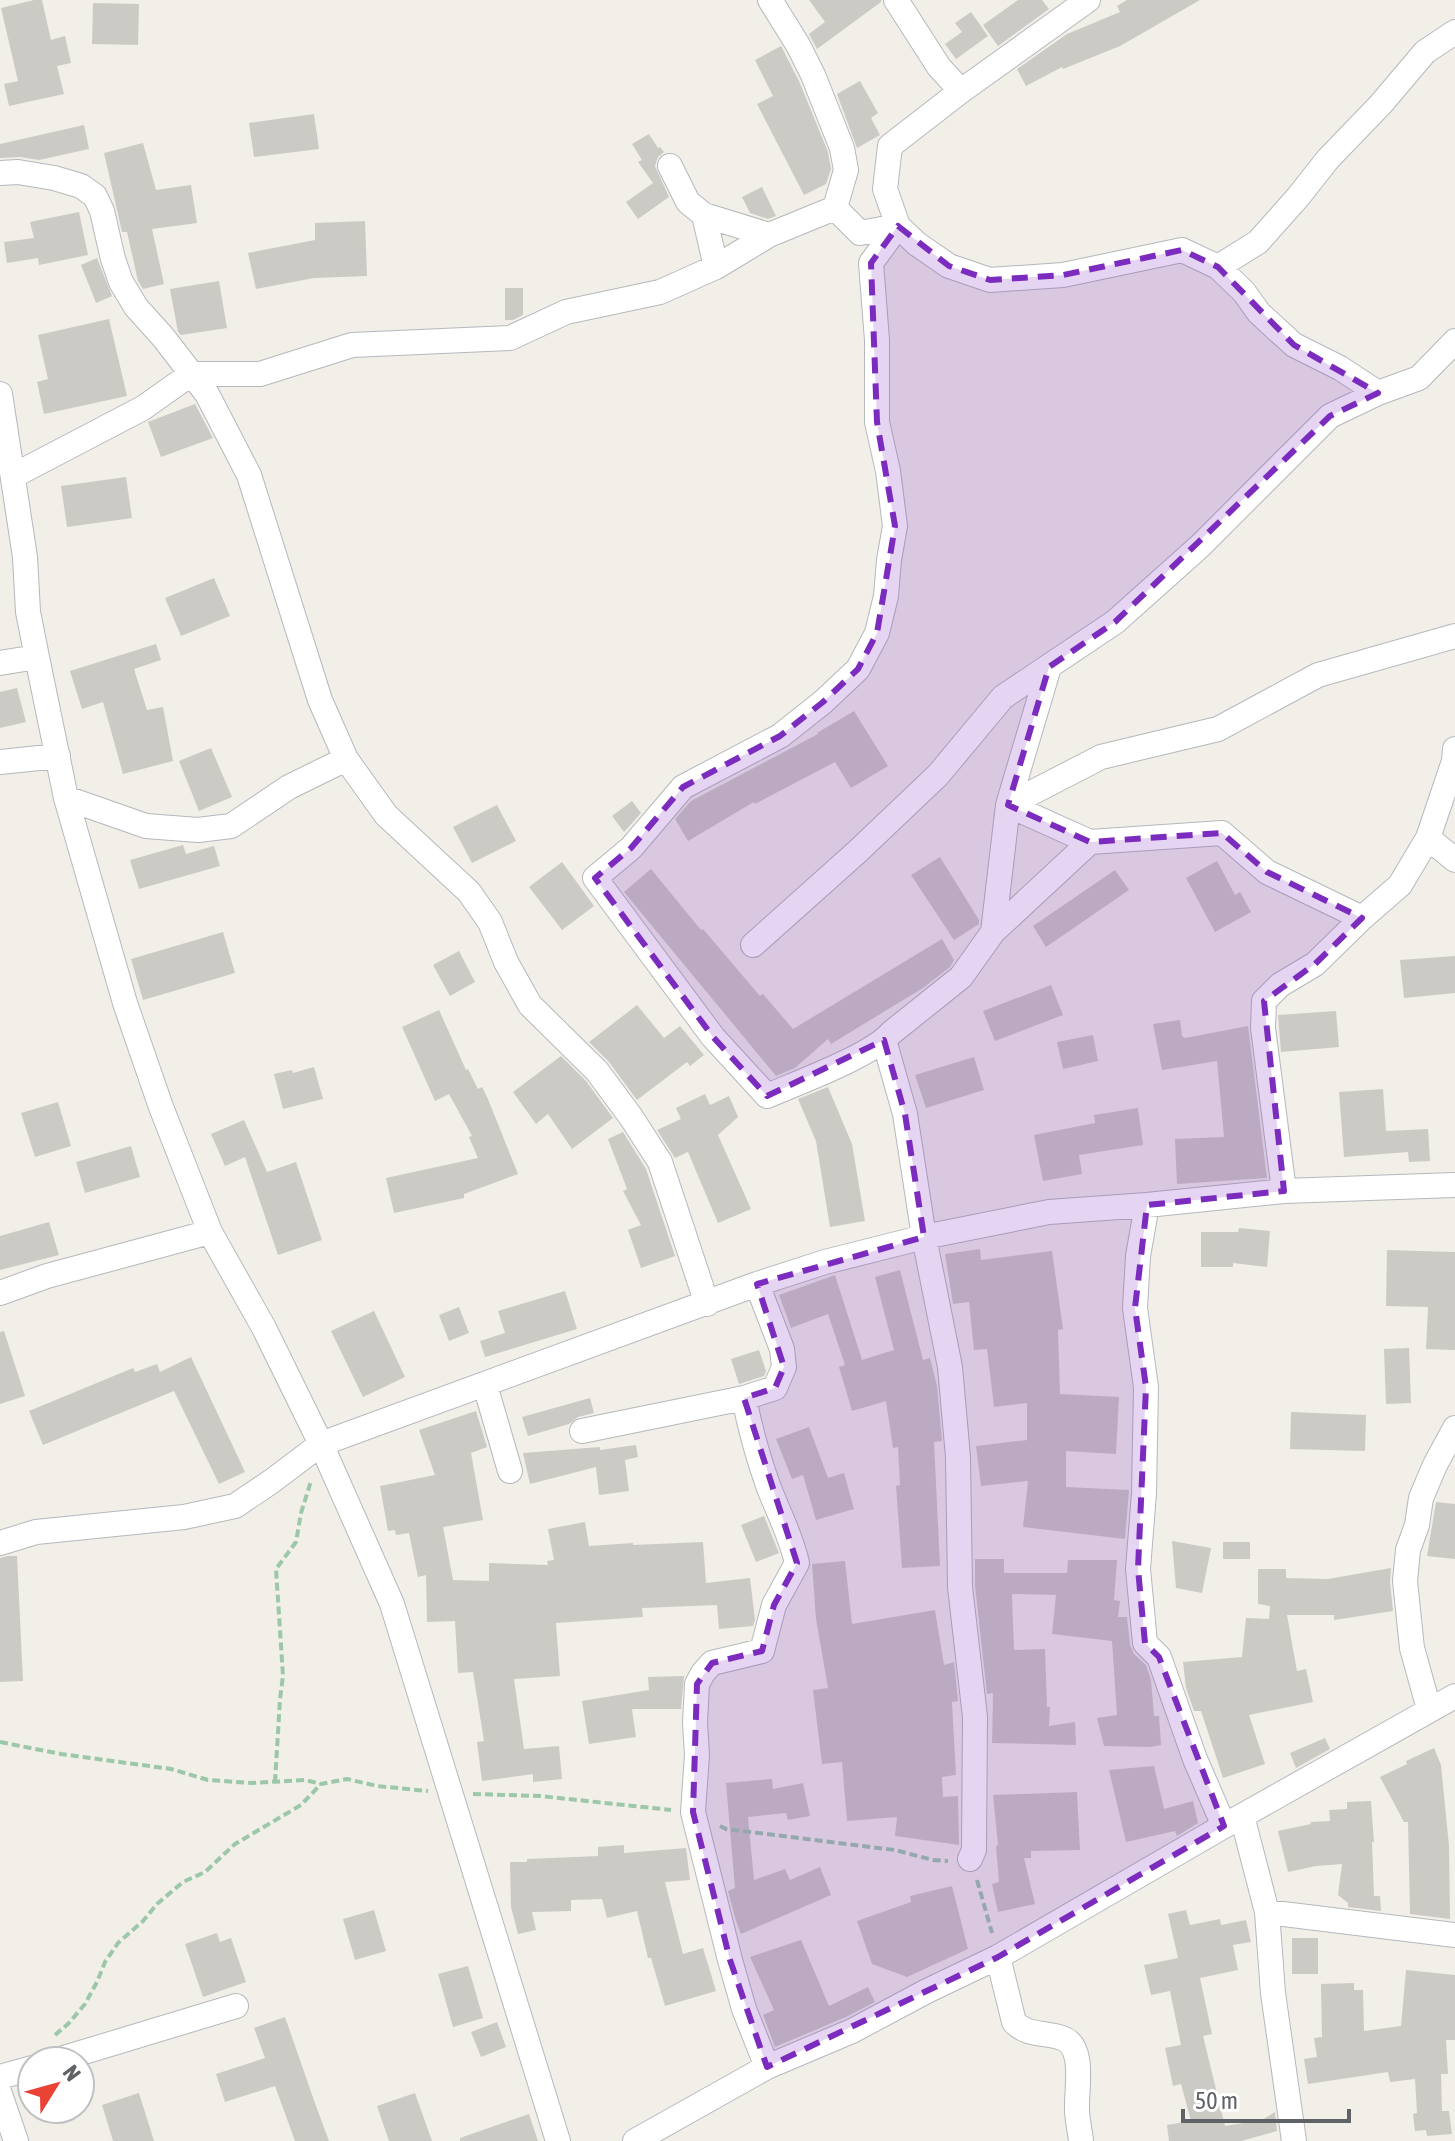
<svg xmlns="http://www.w3.org/2000/svg" width="1455" height="2141" viewBox="0 0 1455 2141" font-family="'Asap Condensed',sans-serif">
<style>
.building{fill:#cccac5}
.lines{fill:none;stroke-linecap:round;stroke-linejoin:round}
.minor-casing{stroke:#b5b8bc;stroke-width:26}
.path{stroke:#9cc7a9;stroke-width:4;stroke-dasharray:8 4;stroke-linecap:butt}
.minor{stroke:#fff;stroke-width:24}
.marked{fill:#7b2cbf;fill-opacity:0.2;stroke:#7b2cbf;stroke-width:6;stroke-dasharray:16 10;stroke-linejoin:round}
</style>
<rect width="100%" height="100%" fill="#f1efe8"/>
<path class="building" d="M34 0H42L51 40 65 36 71 63 57 66 64 94 9 106 4 84 18 81 1 8Z
M809 0H881V2L817 49 809 34 825 22Z
M1018 0H1042L1049 9 998 46 983 25Z
M1127 0H1200L1120 46 1063 69 1062 67 1026 86 1017 69 1067 34 1120 12 1117 6Z
M93 3 139 4 138 45 92 44Z
M971 12 988 36 956 59 945 44 962 32 955 23Z
M781 46 799 81 828 152 831 169 826 184 804 195 757 104 773 96 755 60Z
M860 81 878 113 871 118 880 135 857 148 837 94Z
M314 114 319 149 254 157 249 123Z
M84 125 89 149 39 160 20 157 0 158V144Z
M649 134 658 148 660 147 664 152 658 157 655 166 669 197 638 219 626 202 653 183 638 162 642 160 632 144Z
M143 143 156 190 191 185 197 223 152 229 164 284 143 289 138 281 127 232H122L104 153Z
M762 187 776 216 768 219 750 213 742 197Z
M79 212 88 255 39 265 38 258 7 263 4 242 34 238 30 222Z
M365 221 367 276 314 278 256 289 248 253 315 240V223Z
M97 258 112 296 96 303 81 265Z
M219 281 227 328 181 335 178 332 170 289Z
M505 288H523V315L513 320H505Z
M109 319 127 396 44 414 37 382 48 379 38 335Z
M195 404 213 438 161 457 148 422Z
M126 477 132 518 67 527 61 486Z
M214 578 230 616 181 636 165 598Z
M156 644 161 660 134 669 147 710 163 707 173 761 123 774 103 702 82 709 70 671Z
M17 688 26 722 0 728V692Z
M854 711 888 766 851 788 835 762 755 804 754 802 688 841 675 819 691 801 818 734 817 733Z
M211 748 232 797 199 811 179 761Z
M632 801 641 813 624 832 612 816Z
M497 805 516 841 472 863 453 827Z
M183 845 186 854 214 846 220 866 139 889 130 860Z
M940 857 979 920V924L954 940 911 875Z
M1217 861 1235 895 1240 892 1251 912 1215 932 1186 878Z
M562 862 594 906 562 930 529 887Z
M651 869 701 930 703 929 760 996 763 994 793 1029 942 939 954 960 950 967 923 988 831 1044 828 1039 795 1068 776 1076 624 892Z
M1115 870 1129 890 1046 947 1033 926Z
M223 932 235 973 143 1000 131 959Z
M459 951 475 982 450 996 433 965Z
M1455 956V993L1404 998 1400 960Z
M1051 985 1063 1015 995 1041 983 1011Z
M637 1005 664 1038 680 1026 704 1055 690 1066 687 1062 637 1100 609 1062 589 1042Z
M439 1010 466 1070 468 1069 478 1089 482 1087 488 1099 518 1174 464 1194V1198L394 1213 386 1178 478 1158 469 1137 472 1136 449 1094 435 1101 402 1027Z
M1336 1011 1339 1047 1281 1052 1278 1015Z
M1180 1020 1182 1036 1185 1038 1248 1026 1267 1178 1177 1184 1175 1139 1224 1137 1217 1061 1162 1070 1153 1024Z
M1093 1035 1098 1061 1063 1069 1057 1042Z
M561 1056 586 1081 613 1118 572 1149 548 1114 536 1124 513 1092Z
M974 1057 984 1090 926 1108 915 1075Z
M314 1067 323 1099 283 1109 274 1074 292 1070 293 1073Z
M828 1087 852 1144 865 1221 830 1227 816 1141 798 1099Z
M1383 1089 1386 1131 1428 1129 1430 1161 1409 1162 1408 1152 1344 1157 1339 1092Z
M705 1094 710 1105 729 1096 738 1117 718 1135 751 1209 718 1223 688 1152 675 1158 657 1130 681 1119 676 1108Z
M58 1102 71 1146 35 1157 21 1113Z
M1138 1108 1143 1145 1079 1155 1082 1174 1043 1181 1034 1135 1095 1123 1094 1115Z
M244 1120 267 1172 296 1162 322 1240 278 1255 245 1157 225 1166 211 1134Z
M623 1132 646 1169 675 1256 641 1268 628 1230 641 1225 623 1191 627 1189 608 1139Z
M131 1146 140 1177 85 1193 76 1162Z
M49 1222 59 1255 0 1270V1236Z
M1239 1228 1270 1231 1267 1267 1233 1263V1267H1201V1232H1238Z
M980 1249 981 1260 1052 1251 1063 1329 1058 1330 1060 1394 1119 1397 1116 1454 1066 1451V1487L1129 1490 1125 1539 1023 1527 1028 1481 981 1486 976 1446 1027 1440V1403L994 1407 987 1349 974 1350 969 1302 953 1304 945 1254Z
M1387 1250 1455 1252V1350L1426 1349 1428 1307 1386 1306Z
M900 1270 923 1360 930 1358 937 1386 942 1441 934 1442 940 1566 902 1568 896 1486 900 1485 898 1447 893 1448 886 1401 852 1411 839 1367 845 1365 828 1314 791 1328 779 1295 835 1275 862 1360 894 1350 875 1277Z
M565 1291 577 1329 485 1357 480 1341 505 1333 498 1311Z
M459 1307 469 1333 449 1341 439 1315Z
M374 1311 405 1377 363 1397 331 1331Z
M4 1331 25 1396 0 1404V1332Z
M1409 1348 1411 1403 1386 1404 1384 1349Z
M759 1350 766 1371 764 1376 739 1384 731 1359Z
M191 1357 245 1472 219 1484 174 1391 43 1445 29 1411 133 1368 135 1372 157 1364 160 1372Z
M590 1398 594 1413 578 1417 569 1424 528 1436 522 1417Z
M476 1411 487 1447 471 1453 483 1520 443 1527 453 1580 489 1581V1563L548 1565 547 1561 554 1560 548 1529 585 1522 589 1546 633 1543V1545L703 1542 706 1583 750 1578 755 1620 753 1626 719 1629 717 1605 642 1608 643 1617 556 1623 560 1676 514 1679 524 1749 559 1746 562 1779 533 1782V1774L482 1781 477 1742 484 1741 473 1672 458 1673 455 1621 427 1622 426 1575 418 1577 409 1533 396 1535 395 1530 388 1531 380 1486 435 1475 419 1430Z
M1291 1412 1366 1415 1365 1451 1290 1449Z
M809 1427 828 1478 844 1473 854 1509 816 1520 803 1475 792 1479 776 1439Z
M636 1445 638 1457 625 1460 629 1491 599 1495 596 1467 530 1484 523 1453 600 1447V1450Z
M1436 1502 1455 1504V1559L1427 1556Z
M764 1516 779 1553 756 1562 741 1525Z
M1172 1541 1211 1548 1202 1593 1176 1588Z
M1223 1542H1250V1559H1223Z
M8 1556H17L23 1681 0 1682V1558Z
M975 1559H1004V1573H1067L1068 1560H1117L1114 1600 1120 1601 1118 1617H1127L1130 1645 1134 1654 1146 1665 1151 1680 1154 1716H1159L1161 1745 1150 1747 1104 1746 1097 1718 1117 1715 1112 1641 1052 1634 1056 1595 1012 1594 1014 1650 1045 1649 1047 1707H1050L1049 1726 1075 1722 1076 1745 992 1743 993 1693 987 1694 975 1586Z
M845 1561 852 1624 935 1610 944 1665 954 1662 958 1701 952 1702 956 1775 942 1777 943 1797 958 1796 959 1845 895 1836 897 1817 847 1821 842 1762 822 1764 813 1690 828 1688 816 1619 812 1564Z
M1391 1568 1390 1582 1393 1611 1334 1620V1615H1287L1297 1671 1306 1669 1313 1702 1249 1715 1265 1764 1223 1778 1201 1711H1194L1186 1688 1183 1662 1242 1657 1246 1618 1269 1619 1270 1606 1258 1604V1569H1286V1578L1328 1579Z
M684 1676 681 1709H632L636 1737 589 1744 582 1701 649 1690 648 1677Z
M1325 1738 1330 1749 1296 1768 1290 1753Z
M1434 1748 1441 1765 1449 1846 1450 1919 1410 1914 1408 1822H1404L1380 1777 1407 1764 1406 1761Z
M1154 1766 1164 1809 1193 1801 1198 1823 1177 1836 1175 1831 1126 1842 1109 1770Z
M772 1779 773 1789 803 1783 810 1816 788 1820 786 1813 748 1817 754 1880 785 1869 790 1880 820 1867 831 1895 741 1934 736 1921 728 1891 735 1888 726 1783Z
M1077 1792 1080 1850 1031 1851V1858H1024L1035 1904 998 1912 992 1884 999 1882 996 1846 998 1845 993 1795Z
M1371 1801 1374 1842H1372L1374 1896H1380L1381 1911 1348 1907V1903L1338 1895 1342 1864 1316 1866 1288 1872 1278 1831 1311 1824 1310 1822 1330 1821 1329 1810 1347 1809V1802Z
M624 1845V1853L686 1848 690 1880 665 1882 683 1954 703 1948 716 1991 665 2006 651 1958H648L637 1911 607 1918 602 1899 571 1900V1911L532 1912 536 1930 518 1934 511 1907 510 1862H527V1859L598 1856V1847Z
M952 1886 968 1949 907 1977 872 1964 857 1921 911 1902 910 1896Z
M374 1910 386 1951 355 1960 343 1919Z
M1186 1910 1190 1925 1220 1919 1221 1925 1246 1920 1251 1942 1233 1945 1238 1970 1200 1978 1212 2034 1203 2036 1225 2126 1262 2120 1275 2112 1277 2131 1241 2141H1169L1167 2125 1191 2121 1181 2084 1173 2086 1165 2048 1181 2045 1170 1991 1151 1995 1144 1965 1178 1958 1168 1914Z
M217 1933 220 1942 231 1938 246 1982 203 1997 185 1944Z
M1292 1938H1318V1974H1292Z
M801 1940 829 2006 868 1987 875 2002 846 2017 775 2047 763 2015 774 2010 750 1957Z
M468 1966 483 2018 453 2027 438 1974Z
M1406 1970 1455 1975V2040H1446L1448 2074H1441L1442 2111H1449L1452 2134 1427 2136 1426 2130 1415 2131 1413 2114 1417 2113 1415 2079 1390 2082 1388 2072 1308 2084 1304 2059 1317 2057 1314 2038 1322 2037 1321 1984 1354 1983V1990H1363L1364 2031 1401 2026Z
M285 2017 316 2106 329 2141H295L275 2086 225 2102 216 2074 265 2058 254 2028Z
M497 2022 506 2047 481 2057 471 2032Z
M139 2093 154 2141H113L102 2105Z
M415 2093 432 2141H389L377 2106Z
M529 2114 538 2141H460V2138Z"/>
<g class="lines">
<defs>
<path id="minor" d="M770 0 798 45 813 75 842 148 846 170 835 208 860 233 898 226 917 244 949 266 990 280 1063 275 1182 250 1218 267 1244 292 1259 313 1294 345 1340 368 1378 393 1419 378 1455 341
M896 0 939 67 961 91
M670 166 688 202 704 215 769 235
M0 173 18 172 54 178 81 186 95 196 102 211 113 259 121 282 136 307 163 337 207 394 249 475 320 700 346 759 386 815 469 892 490 922 506 962 530 1005 597 1071 631 1117 660 1162 707 1304
M704 215 716 267
M1218 267 1258 242 1298 197 1328 159 1381 104 1425 52 1455 32
M0 394 25 557 28 612 37 657 66 798 125 1003 161 1107 210 1232 264 1328 321 1444 392 1604 558 2141
M13 476 143 408 191 374H260L352 345 510 338 566 312 660 292 716 267 769 235 835 208
M0 663 37 657
M1049 667 1008 805 993 932 961 977 891 1033C871 1056 797 1083 767 1096L713 1037 595 878 631 848 683 787 780 736 823 702 858 669 877 633 886 596 889 560 895 526 888 471 877 422V340L871 263 898 226 885 189 890 146 961 91 1088 0
M0 762 58 756
M66 798 146 826 198 830 231 826 289 787 346 759
M1428 838 1455 860
M1090 842 1008 805 1101 757 1218 729 1318 675 1455 636
M993 932 1090 842 1222 833 1267 872 1362 918
M753 945 857 852 938 775 1003 697 1115 622 1200 546 1330 416 1378 393
M884 1040 905 1114 924 1237 950 1367 958 1457 960 1587 975 1717 974 1850 970 1859
M1284 1191 1263 1028 1264 1001 1280 985 1315 964 1362 918 1400 885 1428 838 1454 761 1455 749
M1147 1205 1138 1256 1135 1308 1146 1387 1144 1493 1138 1569 1145 1643 1159 1657 1195 1759 1224 1826
M0 1293 47 1276 210 1232
M485 1385 510 1471
M744 1398C750 1428 758 1458 769 1488 779 1514 791 1536 797 1563L774 1605 762 1651 712 1663 703 1673 697 1684 695 1723 697 1755 693 1812 730 1960 744 2009 767 2067
M582 1431 744 1398 775 1388 784 1367 782 1349 757 1284
M0 1543 36 1532 184 1517 235 1506 272 1481 321 1444 757 1284 825 1262 924 1237 1049 1212 1147 1205 1284 1191 1455 1185
M1429 1709 1412 1648 1405 1581 1408 1550 1417 1525 1421 1498 1435 1465 1455 1428
M1242 1816 1267 1912 1273 1993 1294 2141
M1267 1912 1455 1935
M998 1957 1014 2022C1027 2036 1044 2032 1062 2038 1086 2046 1076 2090 1077 2109 1077 2120 1080 2130 1081 2141
M54 2061 236 2006
M0 2077 32 2068
M0 2094 16 2141
M635 2141 767 2067 852 2031 927 1991 998 1957 1224 1826 1455 1696"/>
</defs>
<use href="#minor" class="minor-casing"/>
<path class="path" d="M0 1742 61 1754 171 1769 208 1780 252 1783 305 1780 321 1784 347 1779 377 1786 428 1791
M275 1782 280 1699 283 1676 276 1569 296 1542 301 1513 311 1481
M473 1794 540 1796 671 1810
M720 1826 726 1829 895 1850 933 1860 948 1861
M977 1880 992 1933
M55 2035 68 2024 85 2004 97 1982 105 1962 118 1943 143 1921 157 1904 183 1882 205 1872 235 1844 301 1805 321 1784"/>
<use href="#minor" class="minor"/>
</g>
<path class="marked" d="M898 226 949 266 990 280 1063 275 1182 250 1218 267 1294 345 1378 393 1330 416 1115 622 1049 667 1008 805 1090 842 1222 833 1267 872 1362 918 1315 964 1264 1001 1284 1191 1147 1205 1135 1308 1146 1387 1138 1569 1145 1643 1159 1657 1224 1826 998 1957 767 2067 730 1960 693 1812 697 1684 712 1663 762 1651 774 1605 797 1563 744 1398 775 1388 784 1367 757 1284 924 1237 905 1114 884 1040 767 1096 713 1037 595 878 631 848 683 787 780 736 823 702 858 669 877 633 895 526 877 422 871 263Z"/>
<g transform="translate(56 2085) rotate(53)"><circle r="38" fill="#ffffff" stroke="#bfc1c3" stroke-width="2"/>
<path d="M0-6L14 30L0 20L-14 30Z" fill="#ea4335"/>
<text y="-12" font-size="22" font-weight="bold" text-anchor="middle" fill="#5f6368">N</text>
</g>
<path d="M1183 2109v12h166v-12" fill="none" stroke="#5f6368" stroke-width="4"/>
<text x="1195" y="2109" font-size="24" fill="#5f6368" stroke="#ffffff" stroke-width="6" paint-order="stroke">50 m</text>
</svg>
